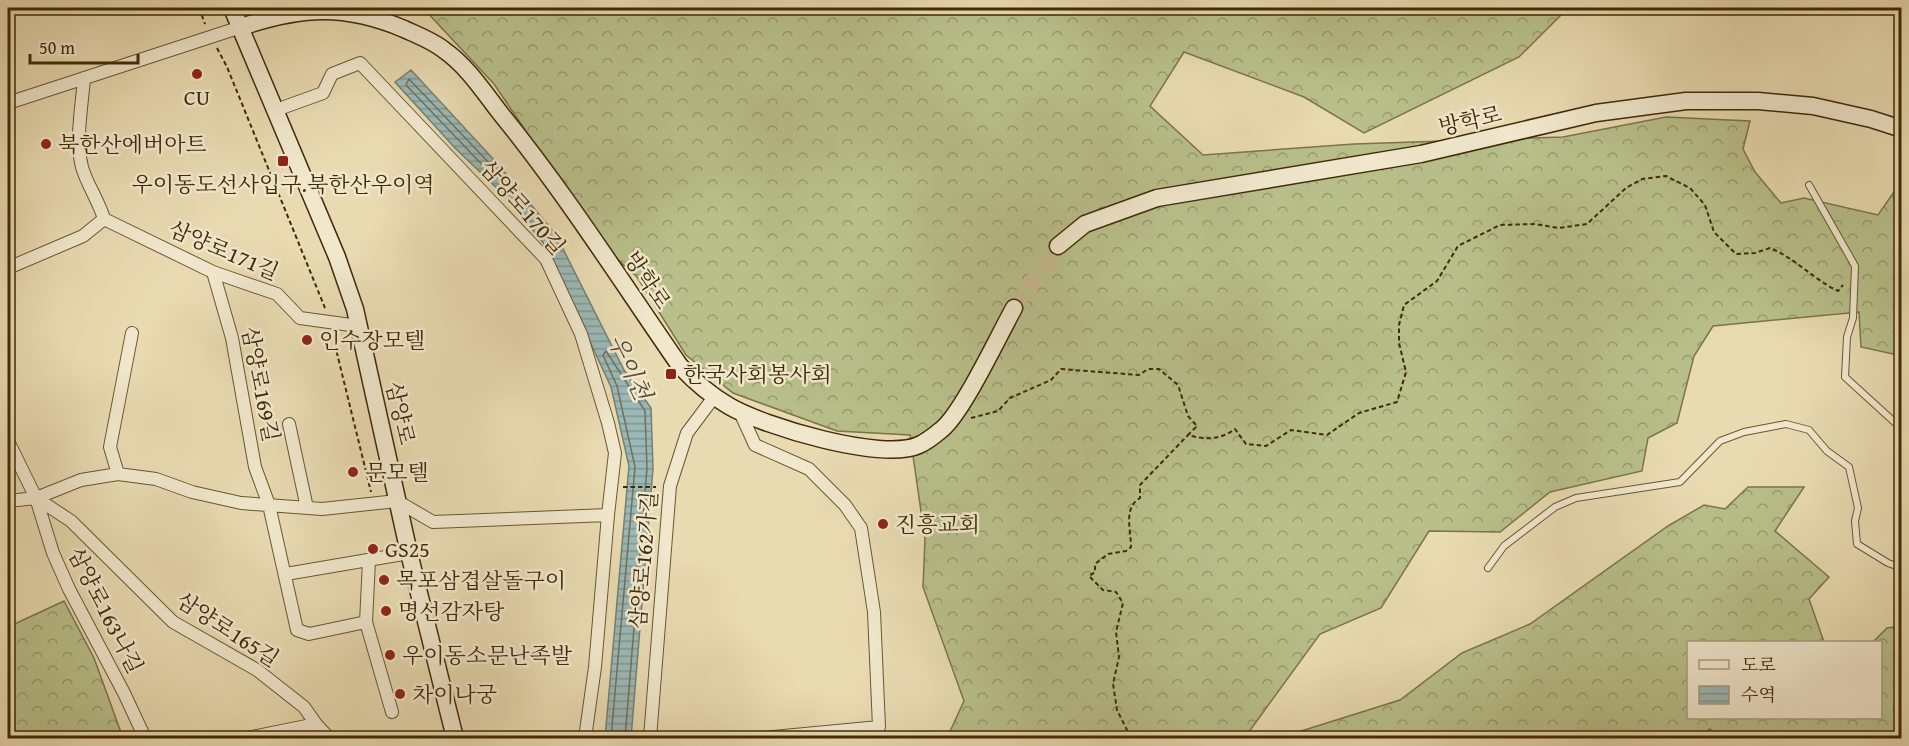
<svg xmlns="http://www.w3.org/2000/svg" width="1909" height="746" viewBox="0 0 1909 746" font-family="'Gentium Book Plus','Noto Serif KR',serif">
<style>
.forest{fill:url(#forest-crowns);stroke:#7c7448;stroke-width:1.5}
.water{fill:url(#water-rules);stroke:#777f70;stroke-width:1.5}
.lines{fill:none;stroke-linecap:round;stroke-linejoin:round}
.shore{stroke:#6e715e;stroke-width:1.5}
.secondary-tunnel{stroke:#c6b78f;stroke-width:16;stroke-dasharray:16 8;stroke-linecap:butt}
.service-casing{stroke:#6a5632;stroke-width:8}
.minor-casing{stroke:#6a5632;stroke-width:14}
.secondary-casing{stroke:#402a07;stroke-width:19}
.path{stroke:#402a07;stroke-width:2;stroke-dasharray:4.5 3;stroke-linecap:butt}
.service{stroke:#f0e7cc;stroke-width:6}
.minor{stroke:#f0e7cc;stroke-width:12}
.secondary{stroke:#f0e7cc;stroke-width:16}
.poi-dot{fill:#8f2418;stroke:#f0e7cc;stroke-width:2}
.labels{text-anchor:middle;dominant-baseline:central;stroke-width:5;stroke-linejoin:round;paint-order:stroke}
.poi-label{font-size:22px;fill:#402a07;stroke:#f0e7cc;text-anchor:start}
.street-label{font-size:22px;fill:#402a07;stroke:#f0e7cc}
.water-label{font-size:24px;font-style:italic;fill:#574e33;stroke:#f0e7cc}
</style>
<defs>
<pattern id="forest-crowns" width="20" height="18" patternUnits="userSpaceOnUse" patternTransform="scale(1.5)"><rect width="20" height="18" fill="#b8bf8a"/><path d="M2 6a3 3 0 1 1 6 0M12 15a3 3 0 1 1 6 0" fill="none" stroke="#979b6f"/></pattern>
<pattern id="water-rules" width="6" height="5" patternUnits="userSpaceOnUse" patternTransform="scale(1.5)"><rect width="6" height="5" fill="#9bb8b6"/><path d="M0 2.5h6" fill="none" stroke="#809692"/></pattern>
</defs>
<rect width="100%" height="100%" fill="#e8dab1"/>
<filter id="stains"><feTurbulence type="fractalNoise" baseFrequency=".00333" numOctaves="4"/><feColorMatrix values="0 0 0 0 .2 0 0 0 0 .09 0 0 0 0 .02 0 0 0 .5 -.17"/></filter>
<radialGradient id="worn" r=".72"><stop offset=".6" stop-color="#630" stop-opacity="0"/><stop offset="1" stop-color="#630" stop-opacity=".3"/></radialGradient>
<path class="forest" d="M423 8H1568L1519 57 1364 133 1304 97 1184 52 1150 106 1203 155 1354 144 1563 137 1666 117 1750 121 1743 149 1755 172 1781 203 1804 198 1878 215 1901 182V351L1893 354 1861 347 1859 312 1713 326 1694 356 1677 423 1648 438 1642 471 1550 492 1500 532 1429 531 1381 608 1320 634 1248 733 1251 738H947L964 701 923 587 925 539 910 435 837 431 733 393 686 355 637 277 605 248 494 84Z
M1748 487H1804L1775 531 1829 577 1809 599 1824 642H1688V718H1880V642H1873L1887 628 1901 626V702L1894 710 1901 717V738H1721L1710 729 1695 738H1279L1400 700 1462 653 1530 624 1668 526 1704 505 1725 509Z
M64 601 94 658 123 738H8V627Z"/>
<path class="water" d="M411 70 496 162 556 235 624 370 651 408 653 468 631 738H605L629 466 611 387 545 245 505 196 455 148 395 82Z"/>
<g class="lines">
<path class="shore" d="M409 79 492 166 495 174H491L406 85Z
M611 738 635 467 617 386 603 355 606 351 645 411 647 468 625 738"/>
<path class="secondary-tunnel" d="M1014 308 1058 246"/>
<defs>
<path id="service" d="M1809 185 1855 266 1853 318 1847 337 1845 377 1902 429
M1488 568 1504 546 1555 507 1576 498 1680 482 1720 441 1744 432 1786 424 1809 430 1827 451 1849 467 1858 508 1855 521 1857 544 1888 563 1902 568"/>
<path id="minor" d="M8 103 241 27
M104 219 213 272 277 294 300 318 358 326
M8 268 83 236 104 219C99 201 87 185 82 167 75 140 82 106 84 78
M213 272 232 338 255 467 269 505 297 630 309 634 366 622 369 561
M740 412 755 445 809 469 845 505 861 528 874 612 879 727 761 738
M289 424 307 508
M8 441 36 498 53 553 69 589 124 693 145 738
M118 474 110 447 132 333
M36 498 71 521 173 622 257 670 304 707 316 724 247 738
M8 501 36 498 81 480 118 474 156 479 192 492 241 503 322 509 397 501 433 522 608 515 615 453 608 423 581 334 546 259 360 63 332 74 323 93 276 110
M286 574 409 553
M366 622 392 712
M316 724 329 738
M585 738 595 667 608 515
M650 738 670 486 687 433 714 397"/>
<path id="secondary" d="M232 8 337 257 355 309 409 553 455 738
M241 27C302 7 344 4 404 29 417 35 433 41 444 50 467 66 484 92 501 114 566 194 621 281 680 366 695 382 710 395 729 406 763 426 882 462 919 445 926 442 935 435 941 430 962 414 999 335 1014 308
M1058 246 1085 224 1157 198 1421 154 1596 113 1686 101H1758L1813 106 1871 119 1902 129"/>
</defs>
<use href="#service" class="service-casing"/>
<use href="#minor" class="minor-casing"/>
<use href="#secondary" class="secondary-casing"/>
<path class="path" d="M199 8 205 24
M217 48 227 67 325 308
M333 337 371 492
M971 418 998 411 1010 398 1051 380 1061 369 1139 375 1148 369H1159L1178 385 1188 416 1197 426 1188 435C1206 440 1220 440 1235 429L1246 444 1266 446 1291 430 1327 435 1359 413 1397 402 1406 372 1399 343V325L1404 305 1437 281 1458 246 1500 225 1535 224 1559 228 1587 224 1626 188 1642 179 1666 176 1690 188 1705 205 1714 232 1736 254 1755 253 1770 248C1795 258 1813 279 1838 291L1843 285
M623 487H656
M1128 738 1129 734 1117 710 1113 684 1119 657 1116 632 1123 603 1116 592 1103 590 1089 576 1095 572V564L1108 554 1126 551 1131 547C1131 529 1123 508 1140 498V485L1188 435"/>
<use href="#service" class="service"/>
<use href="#minor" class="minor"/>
<use href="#secondary" class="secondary"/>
</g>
<g class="poi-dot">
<circle cx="197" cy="74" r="6"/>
<circle cx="46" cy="144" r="6"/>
<rect x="277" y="155" width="12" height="12" rx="3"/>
<circle cx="307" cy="340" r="6"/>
<rect x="665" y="368" width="12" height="12" rx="3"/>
<circle cx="353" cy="472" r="6"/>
<circle cx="883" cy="524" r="6"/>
<circle cx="373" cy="549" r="6"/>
<circle cx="384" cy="580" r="6"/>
<circle cx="386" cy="611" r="6"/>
<circle cx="390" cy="655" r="6"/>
<circle cx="400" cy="694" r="6"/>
</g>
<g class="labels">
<g class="poi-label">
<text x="197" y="97" text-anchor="middle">CU</text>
<text x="58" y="144">북한산에버아트</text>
<text x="283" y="184" text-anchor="middle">우이동도선사입구.북한산우이역</text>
<text x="319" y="340">인수장모텔</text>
<text x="683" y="374">한국사회봉사회</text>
<text x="365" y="472">문모텔</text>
<text x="895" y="524">진흥교회</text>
<text x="385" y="549">GS25</text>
<text x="396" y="580">목포삼겹살돌구이</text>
<text x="398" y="611">명선감자탕</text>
<text x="402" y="655">우이동소문난족발</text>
<text x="412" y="694">차이나궁</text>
</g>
<g class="street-label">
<text transform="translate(1470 120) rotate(-13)">방학로</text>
<text transform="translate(523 207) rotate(49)">삼양로170길</text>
<text transform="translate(224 250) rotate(23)">삼양로171길</text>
<text transform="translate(648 280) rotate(56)">방학로</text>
<text transform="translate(261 384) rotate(79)">삼양로169길</text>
<text transform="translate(401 413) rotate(77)">삼양로</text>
<text transform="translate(643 560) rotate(-85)">삼양로162가길</text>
<text transform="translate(106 610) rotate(63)">삼양로163나길</text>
<text transform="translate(228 629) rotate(33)">삼양로165길</text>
</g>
<g class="water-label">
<text transform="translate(630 367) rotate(65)">우이천</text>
</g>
</g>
<rect width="1909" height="746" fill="none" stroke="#e8dab1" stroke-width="30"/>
<rect x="9" y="9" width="1891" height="728" fill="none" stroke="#402a07" stroke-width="3"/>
<rect x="15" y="15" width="1879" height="716" fill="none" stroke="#402a07" stroke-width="1.5"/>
<rect x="1687" y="641" width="195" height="78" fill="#f0e7cc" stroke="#aa9b7d" stroke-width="1.5"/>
<rect x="1699" y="660" width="30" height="9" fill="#f0e7cc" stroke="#aa9b7d" stroke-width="1.5"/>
<text x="1741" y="671" font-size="18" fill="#402a07">도로</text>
<rect x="1699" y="686" width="30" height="18" fill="url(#water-rules)" stroke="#aa9b7d" stroke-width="1.5"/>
<text x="1741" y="701" font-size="18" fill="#402a07">수역</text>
<path d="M30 54v9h108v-9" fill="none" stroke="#402a07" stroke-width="3"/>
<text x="39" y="54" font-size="18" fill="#402a07" stroke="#f0e7cc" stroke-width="4.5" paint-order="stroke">50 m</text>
<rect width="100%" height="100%" filter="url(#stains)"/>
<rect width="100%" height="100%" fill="url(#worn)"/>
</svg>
